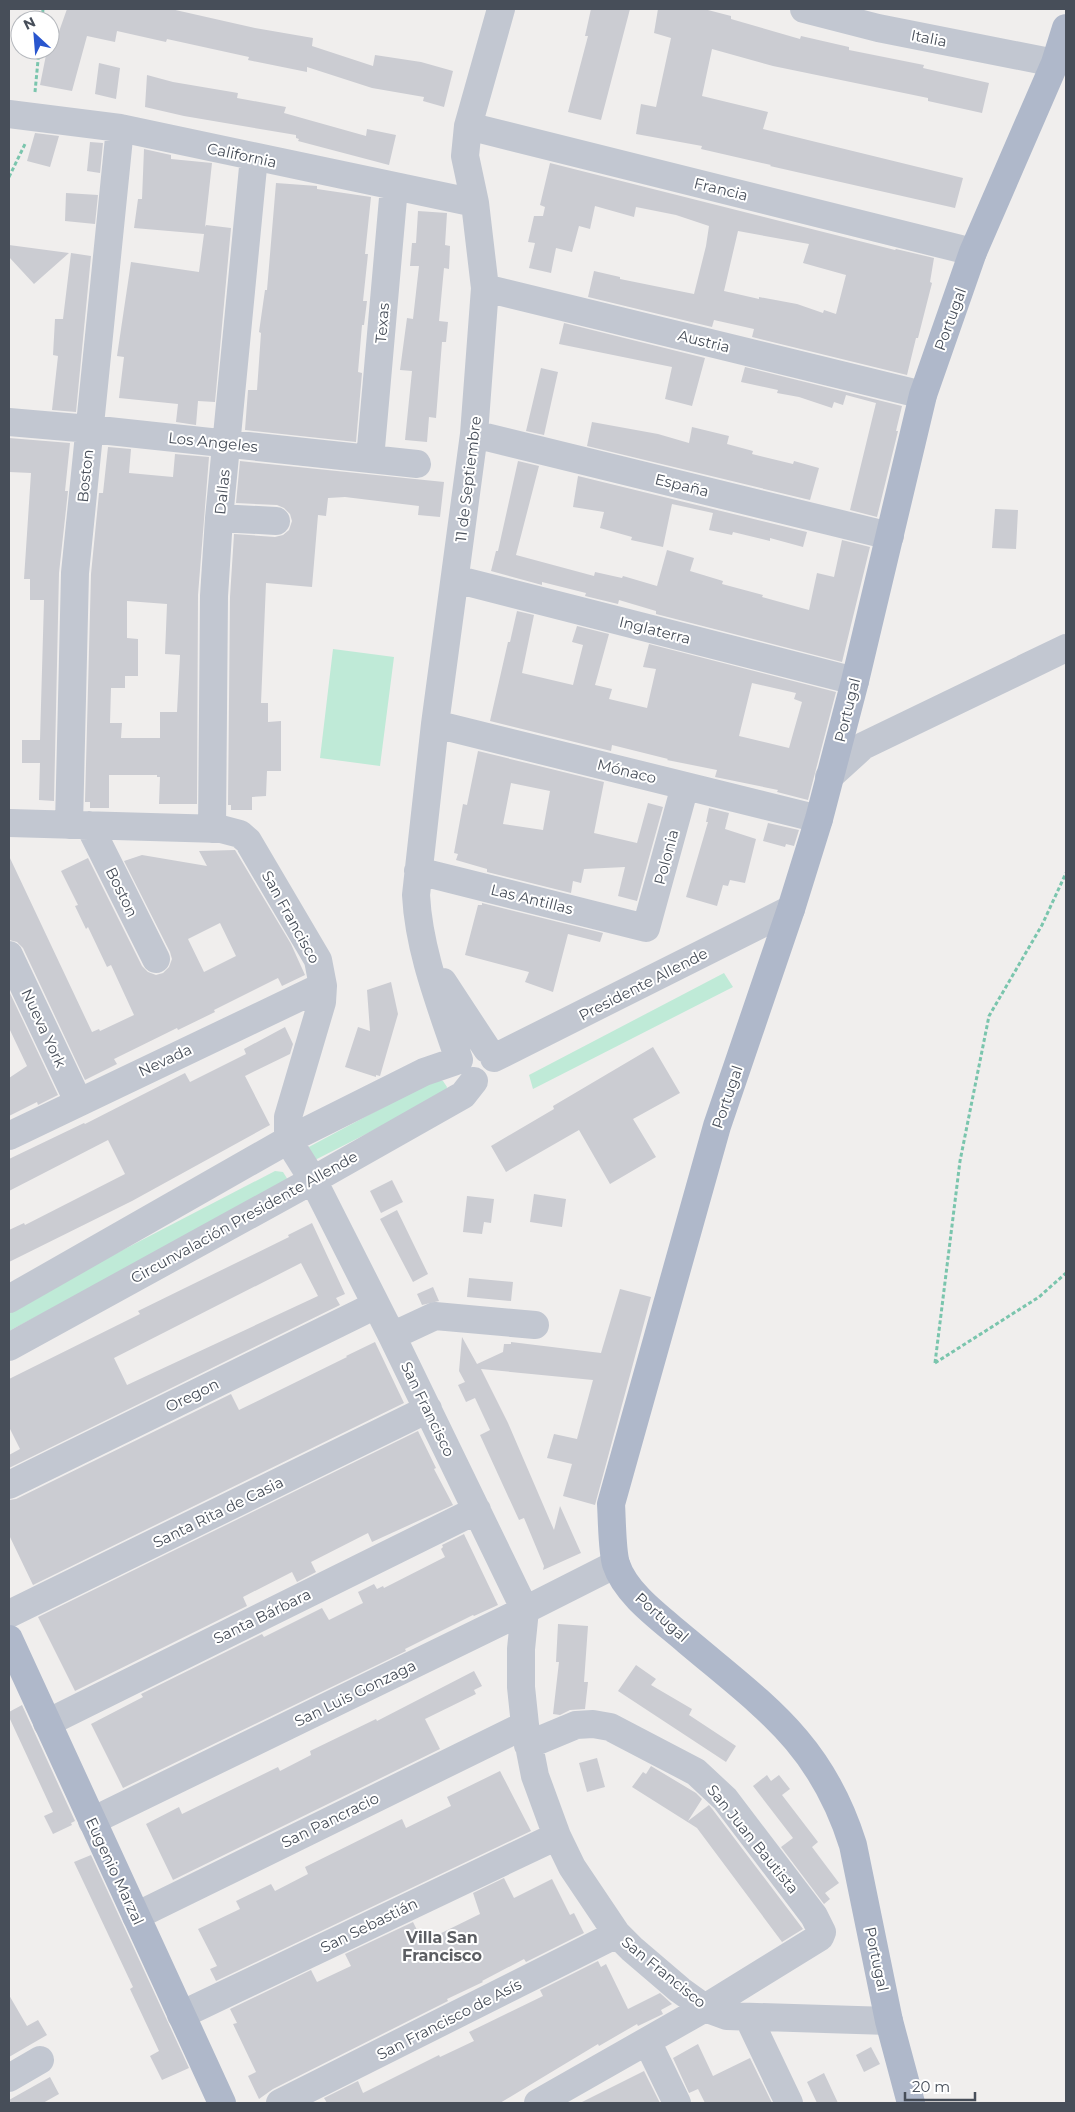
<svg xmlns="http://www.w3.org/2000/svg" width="1075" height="2112" viewBox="0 0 1075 2112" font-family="Montserrat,sans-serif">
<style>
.green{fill:#bfead7}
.building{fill:#cbccd2;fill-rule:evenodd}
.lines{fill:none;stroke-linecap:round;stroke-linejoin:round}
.path{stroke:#7ac5ad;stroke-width:3;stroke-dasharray:4 2.5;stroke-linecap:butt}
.minor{stroke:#c2c7d1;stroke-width:28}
.major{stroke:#afb8ca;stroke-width:28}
.labels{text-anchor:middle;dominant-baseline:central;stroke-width:4;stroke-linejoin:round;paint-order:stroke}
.street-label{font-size:15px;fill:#474e59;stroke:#fff}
.neighbourhood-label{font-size:16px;font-weight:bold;fill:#5b5d62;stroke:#fff}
</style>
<rect width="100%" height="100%" fill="#f0eeed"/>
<path class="green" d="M333 649 394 657 380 766 320 758Z
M724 973 733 987 533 1089 529 1075Z
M436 1079 443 1081 447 1087 445 1094 311 1162 305 1149Z
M275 1171 283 1172 288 1180 281 1188 9 1331V1309Z"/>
<path class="building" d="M67 9H171L255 28 313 38 312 46 373 66 375 55 421 62 453 71 444 107 423 101 424 97 372 88 307 67V72L248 60 249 57 167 39 166 42 117 31 115 42 87 36 72 91 40 85 47 50H50V39L56 40Z
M591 9H630L601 120 568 112 588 36H585Z
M658 9H704L731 16V19L800 39 801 36 849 47V50L924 65 923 68 989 83 982 113 928 101V98L773 66 712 49 702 96 768 112 763 129 963 178 955 208 770 166 771 165 701 149 702 146 636 134 641 104 656 107 671 38 654 33Z
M99 63 120 68 116 99 95 94Z
M147 75 173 82 238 93 237 98 286 107 284 113 366 136 367 129 396 135 389 165 298 141 299 139 296 138V135L184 116 145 107Z
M35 133 59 136 50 167 27 161Z
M90 142 103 143 100 173 87 171Z
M144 149 171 155V159L212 163 205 227 206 225 231 228 215 402 198 401 196 425 176 422 178 404 119 398 124 357 117 356 131 262 199 272 204 234 134 228 138 199H142Z
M550 163 895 250 896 249 934 258 930 282 932 283 918 338H916L907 375 752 337 754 329 714 320 712 327 588 297 594 271 620 277V279L694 294 706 246 709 226 676 215 636 207 634 217 595 206 590 229 579 226 572 252 556 248 551 273 529 268 535 243 528 242 534 216H543L545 207 540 205ZM738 231 809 244 803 263 846 275 836 314 824 310 823 313 797 304 759 297V299L724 291Z
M276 183 317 186V189L371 197 365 254H368L363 301H367L364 325H362L358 372 362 373 356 442 245 430 248 390H257L261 333 259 332 265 290H267Z
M66 193 98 195 95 224 65 221Z
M418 211 447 213 445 245 450 246 449 269 444 268 439 321 448 322 446 342H442L436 418 429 417 427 442 405 440 412 371 400 370 407 318 413 319 419 266H410L412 243H416Z
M9 245 69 253 34 284 9 257Z
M71 253 91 256 76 412 52 410 58 356 53 355 55 319H63Z
M564 323 705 358 692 406 665 399 672 367 559 344Z
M745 367 902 406 896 431H898L877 517 850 510 876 403 846 395 843 405 834 402 832 408 799 397 777 393 778 390 741 382Z
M541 368 558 372 544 435 526 431Z
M592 422 658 434 689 443 692 427 729 436 727 444 753 451 752 454 793 464 794 461 819 468 810 500 587 446Z
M9 438 70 443 65 491H68L59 573 54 801 39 800 40 763H22V740H40L44 600H30V579H24L31 473 9 472Z
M108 447 131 449 129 473 173 477 175 454 209 457 198 595 197 804H159L160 777H157V775H109V808H90V802H85L91 574 99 493H103ZM127 601 167 604 165 654 180 655 177 712H160V738H121L122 723H110L111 688H125V676H138V639L127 638Z
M240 461 444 482 440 517 418 515 419 506 345 497 328 498 326 516 318 515 312 587 266 583 261 703H268V722L281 721V771H267L266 796 252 797V810H231V805H228L230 597 234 534 275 537 283 535 289 530 292 521 290 514 284 508 277 505 236 503Z
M518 461 539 466 516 555 594 576 595 572 622 578 623 576 657 586 667 550 694 558 690 571 723 581 722 584 763 595 762 597 809 610 817 573 834 577 842 540 870 547 842 662 656 614V611L619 600 618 604 585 596 586 593 542 582V585L491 571 496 551H498Z
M578 476 807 532 803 547 770 538V541L733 532 732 535 709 530 713 513 672 504 663 547 631 540 632 537 600 528 604 512 573 507Z
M995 509 1018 510 1016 549 992 548Z
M517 611 534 615 522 673 573 685 583 645 572 642 577 626 609 634 595 685 612 689 609 699 647 708 656 669 643 667 649 644 836 692 808 800 777 792 778 790 715 777 717 770 667 760 668 759 612 745 611 751 490 721 508 642H510ZM752 683 796 693 794 699 802 702 789 748 739 736Z
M478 751 604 782 594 833 637 843 648 803 663 807 637 901 618 896 625 867 584 869 581 883 573 881 571 893 487 872V869L456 860 458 854 454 853 463 804 467 805ZM511 783 550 791 543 830 503 824Z
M709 808 729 813 725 829 756 839 745 883 730 880 728 886 723 885 717 906 686 897 708 822H706Z
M768 823 799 830 794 846 786 844 785 847 763 841Z
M235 850 291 944 305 975 282 986 278 978 214 1010 215 1012 178 1030 177 1028 114 1059 117 1064 85 1080 23 948 17 942 9 940V856L92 1032 99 1029 100 1031 134 1015 111 965 107 967 88 927 86 929 75 906 78 905 61 871 88 858 142 966 148 972 156 975 163 973 169 967 172 959 170 952 124 861 142 855 207 866 199 851ZM220 923 236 956 204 972 188 939Z
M482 903 603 933 600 942 568 934 553 992 525 982 529 972 465 955 478 905H482Z
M391 982 398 1014 380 1076 376 1075V1077L345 1067 358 1027 370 1031 367 990Z
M9 991 58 1095 38 1105 37 1102 9 1116V1078L27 1066 9 1028Z
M285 1027 293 1044 290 1054 245 1076 270 1125 132 1201 9 1262V1230L24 1223 25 1225 125 1174 108 1140 9 1191V1159L84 1123 85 1124 185 1073 190 1082 246 1054 244 1049Z
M653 1047 680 1093 633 1119 656 1157 610 1184 579 1130 506 1172 491 1146 554 1109 553 1106Z
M392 1180 403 1202 381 1213 370 1191Z
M534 1194 566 1199 562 1227 530 1222Z
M467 1196 494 1199 491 1223 484 1222 482 1234 463 1232Z
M397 1210 428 1274 413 1282 380 1219Z
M312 1223 345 1294 336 1298 340 1305 9 1468V1455L20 1449 9 1427V1379L140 1314 138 1311 289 1237 288 1235ZM301 1263 318 1296 127 1385 114 1358Z
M469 1278 513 1282 511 1301 467 1297Z
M433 1287 439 1301 422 1305 417 1294Z
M620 1289 651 1297 595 1505 563 1496 572 1464 547 1458 554 1434 577 1439 593 1380 481 1369 508 1423 554 1530 560 1506 581 1553 543 1570 544 1566 524 1518 519 1520 480 1435 490 1430 475 1398 466 1402 458 1385 465 1382 459 1371 462 1337 477 1364 503 1352 504 1344H511V1342L601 1353Z
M375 1342 404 1403 33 1585 9 1535V1500L16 1499 231 1394 239 1410 347 1357 346 1356Z
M418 1431 436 1468 434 1469 453 1505 372 1542 368 1533 311 1562 316 1572 297 1582 292 1572 243 1597 247 1606 75 1691 38 1617Z
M464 1534 498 1605 474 1616 473 1615 405 1649 406 1651 123 1788 91 1724 143 1697 141 1694 262 1634 264 1637 322 1608 329 1620 363 1603 358 1592 374 1584 377 1589 383 1586 384 1588 445 1557 441 1549 443 1547 442 1545Z
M558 1624 588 1626 584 1682H588L585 1709 570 1710 560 1715 553 1714 559 1662H556Z
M636 1665 656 1679 651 1685 692 1709 689 1715 736 1746 726 1762 618 1691Z
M474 1671 482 1686 474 1690 476 1694 425 1719 440 1749 173 1880 146 1824 179 1807 182 1814 278 1767 280 1771 311 1755 310 1751 376 1719 377 1721Z
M22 1705 75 1821 71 1823 72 1825 53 1834 44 1816 53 1812 9 1717V1712Z
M597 1758 605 1787 587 1792 579 1763Z
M651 1766 696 1793 702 1799 688 1821 709 1805 713 1810 803 1929 782 1942 697 1828 632 1787 643 1772 646 1774Z
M500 1771 531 1831 216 1981 210 1969 217 1966 198 1929 240 1909 236 1901 271 1884 275 1891 308 1874 305 1867 402 1819 406 1828 451 1806 447 1797Z
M767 1775 771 1781 779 1775 790 1789 782 1795 818 1842 812 1847 839 1883 825 1893 830 1899 824 1904 781 1847 793 1838 753 1786Z
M91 1855 189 2068 162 2080 150 2056 159 2051 130 1989 133 1987 74 1862Z
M504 1878 514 1898 552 1879 570 1915 574 1913 584 1933 526 1962 524 1959 482 1981 483 1982 447 1999 448 2001 273 2089 259 2099 248 2076 256 2072 233 2024 237 2023 230 2009 311 1970 317 1982 351 1966 345 1954 413 1922 423 1942 480 1914 473 1893Z
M598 1961 601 1967 606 1964 628 2009 660 1993 672 2004 661 2010 663 2014 638 2026 637 2024 599 2046 598 2044 500 2103H327L324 2098 358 2081 363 2093 439 2055 440 2057 474 2041 469 2032 543 1996 540 1990Z
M9 1995 27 2026 38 2020 47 2035 9 2057Z
M698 2044 713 2076 750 2058 772 2103H705L698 2089 689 2093 673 2058Z
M871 2047 880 2064 864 2072 856 2055Z
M644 2071 660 2103H580Z
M824 2073 838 2103H817L807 2082Z
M50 2077 59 2094 43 2103H9V2100Z"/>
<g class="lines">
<path class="path" d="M42 20 43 9
M35 92 39 50
M9 177 26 142
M935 1363 960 1161 989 1016 1042 925 1066 873
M935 1363 1039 1297 1066 1273"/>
<path class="minor" d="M804 9 878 28 1055 63
M9 114 120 128 475 203
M468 126 973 252
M485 288 923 395
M9 422 90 429 417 464
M474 434 890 536
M370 459 394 187
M219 518 276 521
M455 579 855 681
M435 724 819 819
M829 777 863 746 1066 648
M9 823 221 829 240 834 248 841 318 960 323 986 322 1002 288 1117V1140L313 1180 392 1336 525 1610 521 1649V1687L525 1725 535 1776 557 1836 572 1867 617 1934 632 1949 680 1990 705 2008 727 2016 889 2021
M69 825 75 573 120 128
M89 825 156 959
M212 829 214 596 219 518 254 157
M418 871 646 928 685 786
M9 955 78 1101
M443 982 487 1049
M494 1058 791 909
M9 1136 323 986
M9 1299 288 1140 424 1072 459 1060C441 1006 419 952 416 895L435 724 474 434 485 288 475 203 465 156 468 126 501 9
M392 1336 435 1316 535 1325
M9 1347 313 1180 463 1095 474 1081
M9 1485 376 1305
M9 1614 428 1409
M47 1723 477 1510
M528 1745 576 1725 593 1724 610 1727 696 1772 725 1799 814 1916 822 1932 820 1937 705 2008 538 2103
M92 1821 525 1610 616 1564
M136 1916 525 1725
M181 2015 557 1836
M748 2017 789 2103
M647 2041 677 2103
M9 2078 40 2060
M280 2103 617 1934"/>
<path class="major" d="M9 1639 222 2103
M911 2103 889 2021 853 1845C821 1743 764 1706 687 1641 663 1620 626 1595 616 1564 612 1551 612 1519 611 1504L717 1126 791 909 819 819 855 681 923 395 973 252 1055 63 1066 28"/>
</g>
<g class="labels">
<g class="street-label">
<text transform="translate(929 38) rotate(11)">Italia</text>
<text transform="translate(242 155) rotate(12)">California</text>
<text transform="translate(721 189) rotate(14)">Francia</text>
<text transform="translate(950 319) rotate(-70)">Portugal</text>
<text transform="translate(382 323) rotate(-85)">Texas</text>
<text transform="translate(704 341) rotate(14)">Austria</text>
<text transform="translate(213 442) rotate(6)">Los Angeles</text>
<text transform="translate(85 476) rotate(-84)">Boston</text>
<text transform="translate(468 479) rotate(-83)">11 de Septiembre</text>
<text transform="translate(682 485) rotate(14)">España</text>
<text transform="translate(222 492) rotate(-84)">Dallas</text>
<text transform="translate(655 630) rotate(14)">Inglaterra</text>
<text transform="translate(847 710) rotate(-76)">Portugal</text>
<text transform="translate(627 771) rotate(14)">Mónaco</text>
<text transform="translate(666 857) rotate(-75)">Polonia</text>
<text transform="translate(122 892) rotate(64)">Boston</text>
<text transform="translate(532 899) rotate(14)">Las Antillas</text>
<text transform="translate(291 917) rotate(61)">San Francisco</text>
<text transform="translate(643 984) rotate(-27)">Presidente Allende</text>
<text transform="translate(44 1028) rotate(65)">Nueva York</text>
<text transform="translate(165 1060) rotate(-25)">Nevada</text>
<text transform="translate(727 1097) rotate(-71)">Portugal</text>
<text transform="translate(244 1217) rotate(-29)">Circunvalación Presidente Allende</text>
<text transform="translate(192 1395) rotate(-26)">Oregon</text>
<text transform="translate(428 1409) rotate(64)">San Francisco</text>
<text transform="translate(218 1512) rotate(-26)">Santa Rita de Casia</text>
<text transform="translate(262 1616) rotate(-26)">Santa Bárbara</text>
<text transform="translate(662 1617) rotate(42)">Portugal</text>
<text transform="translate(355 1693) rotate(-26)">San Luis Gonzaga</text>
<text transform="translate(330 1820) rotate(-26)">San Pancracio</text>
<text transform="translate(753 1839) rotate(51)">San Juan Bautista</text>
<text transform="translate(115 1871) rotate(65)">Eugenio Marzal</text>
<text transform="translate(369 1925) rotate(-26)">San Sebastián</text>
<text transform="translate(877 1959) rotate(78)">Portugal</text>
<text transform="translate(664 1972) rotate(39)">San Francisco</text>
<text transform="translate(449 2019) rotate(-27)">San Francisco de Asís</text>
</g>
<g class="neighbourhood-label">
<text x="442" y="1937">Villa San<tspan x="442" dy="18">Francisco</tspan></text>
</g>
</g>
<rect width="1075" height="2112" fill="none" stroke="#474e59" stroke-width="20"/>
<g transform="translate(35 35) rotate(334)"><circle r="24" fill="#ffffff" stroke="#b5b8bd"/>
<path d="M0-4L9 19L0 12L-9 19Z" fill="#2956ce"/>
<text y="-8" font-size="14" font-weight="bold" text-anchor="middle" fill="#474e59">N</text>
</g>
<path d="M905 2092v8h70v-8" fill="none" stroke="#474e59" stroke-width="2.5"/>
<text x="912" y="2092" font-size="15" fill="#474e59" stroke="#ffffff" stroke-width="4" paint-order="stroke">20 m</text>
</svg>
